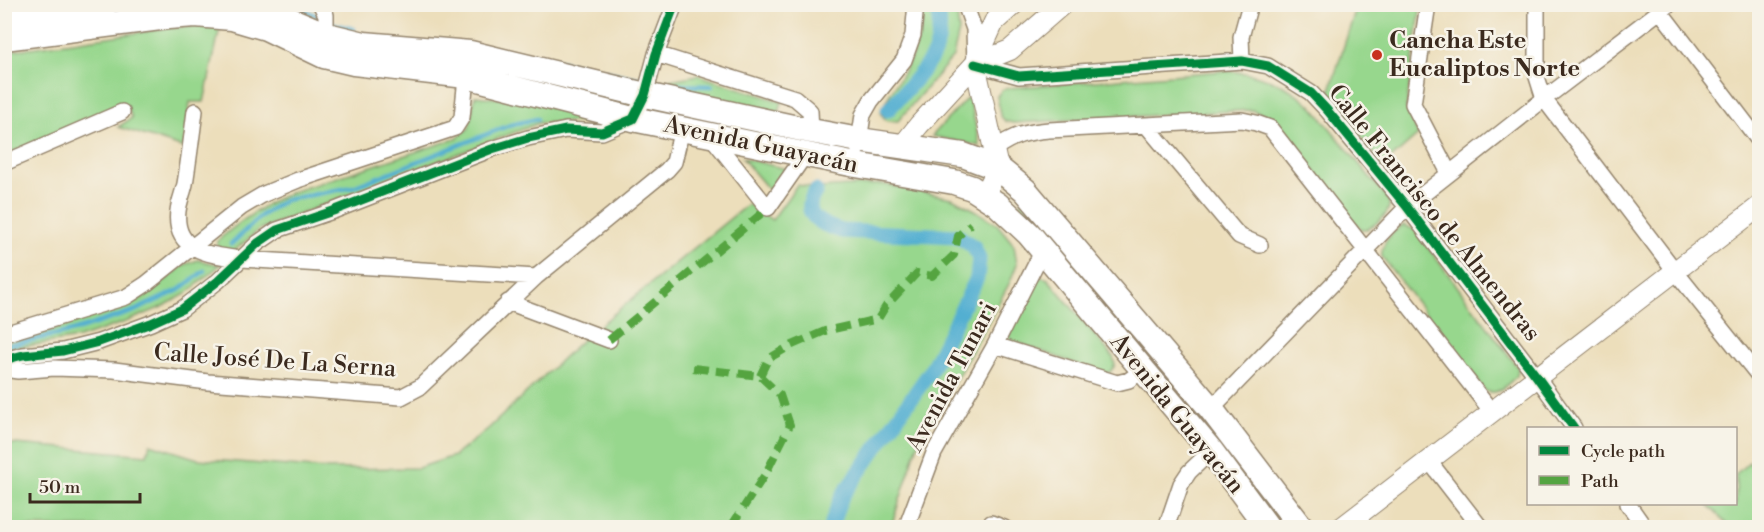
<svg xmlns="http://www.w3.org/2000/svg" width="1764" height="532" viewBox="0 0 1764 532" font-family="'Libre Bodoni',serif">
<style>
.green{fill:#97d78d;stroke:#698056;stroke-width:1.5}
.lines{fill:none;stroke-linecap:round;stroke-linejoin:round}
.stream{stroke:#53afd1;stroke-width:4.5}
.canal{stroke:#53afd1;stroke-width:15}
.minor-casing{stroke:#94846c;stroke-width:18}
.tertiary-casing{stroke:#94846c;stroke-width:22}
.primary-casing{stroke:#94846c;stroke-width:27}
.minor{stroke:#fff;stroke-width:15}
.tertiary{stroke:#fff;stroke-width:20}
.primary{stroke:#fff;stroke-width:24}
.quiet{stroke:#54a441;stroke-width:8;stroke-dasharray:15 8;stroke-linecap:butt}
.cycleway-casing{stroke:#f7f3e8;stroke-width:13}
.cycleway{stroke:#00873e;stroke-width:9}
.poi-dot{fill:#c8321e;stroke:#f7f3e8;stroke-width:2}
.labels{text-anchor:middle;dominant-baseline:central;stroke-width:5;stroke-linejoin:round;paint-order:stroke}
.poi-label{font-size:24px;font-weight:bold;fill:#3b2a1e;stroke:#f7f3e8;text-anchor:start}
.street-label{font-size:24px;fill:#3b2a1e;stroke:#f7f3e8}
</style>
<rect width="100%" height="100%" fill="#f7f3e8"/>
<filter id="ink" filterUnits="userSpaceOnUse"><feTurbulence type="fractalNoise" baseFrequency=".0167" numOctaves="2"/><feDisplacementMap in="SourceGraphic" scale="12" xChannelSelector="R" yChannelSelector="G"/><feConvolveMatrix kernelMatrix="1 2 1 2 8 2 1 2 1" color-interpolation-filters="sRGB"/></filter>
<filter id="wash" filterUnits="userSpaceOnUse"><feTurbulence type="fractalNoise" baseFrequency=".008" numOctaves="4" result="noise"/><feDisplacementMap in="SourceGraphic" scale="24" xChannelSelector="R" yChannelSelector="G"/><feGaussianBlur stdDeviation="1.35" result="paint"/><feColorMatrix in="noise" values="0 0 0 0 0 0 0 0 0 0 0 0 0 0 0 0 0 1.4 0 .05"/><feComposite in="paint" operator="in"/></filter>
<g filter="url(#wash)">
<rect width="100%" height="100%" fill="#ecdebb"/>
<path class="green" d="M924 5H956L959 31 953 57 898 121H887L881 114C884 100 892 92 899 80 914 55 923 35 924 5Z
M1357 5H1421L1406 108 1418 135 1384 165 1328 96Z
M199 26 220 27 204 102H190L184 148 118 127 132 118 127 105 5 155 4 53 9 51 171 28Z
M1222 71C1257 72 1285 82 1311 105L1387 198C1395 212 1378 222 1367 230H1362L1357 225 1280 127 1269 117 1252 110 1013 123 1005 121 1000 115 997 96 1002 90 1008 88Z
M698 75 782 102 778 116 666 90 664 81Z
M475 96 532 102 600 121 539 123 260 229 234 251 217 247V241C240 221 262 206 289 193L455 139 469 128Z
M969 96 980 146 932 136Z
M742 158 786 169 770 191Z
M882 184 952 198 975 210 997 224 1014 245 1017 264 1010 282 984 330 917 447 891 527H5L4 443 147 455 150 444 198 459 328 469 418 468 454 456 489 428 582 340 748 204 772 220 797 185 819 188Z
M1023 201 1231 455 1287 527H1281L1231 462 1018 204Z
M1404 225 1415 230 1516 365 1518 369 1517 376C1507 384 1497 398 1484 390L1382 257C1380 245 1393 230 1404 225Z
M198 260 220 265 186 294 162 307 128 321 79 338 20 347 5 352 4 342 32 336 131 303 147 295 184 265Z
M1042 277 1048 279 1113 357 1115 365 1110 372 1104 374 1013 341 1009 338V333L1036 279Z
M1749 462 1759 473V519L1750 527H1730L1707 504H1736V474Z"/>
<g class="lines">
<path class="stream" d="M291 4 337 25 354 29
M532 56 667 85 712 86
M231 244 262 215 285 200 353 187 510 125 537 119
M4 346 73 331 134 311 179 290 204 271"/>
<path class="canal" d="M888 110C901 95 928 68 935 51 941 36 940 20 938 4
M816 191C799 215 821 225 842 231L958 236 974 247 979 259 977 278 930 372 842 496 830 528"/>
</g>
</g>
<g filter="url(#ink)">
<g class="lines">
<defs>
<path id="minor" d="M965 4 974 29 975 64 1019 76 1242 61 1268 66 1311 93 1327 110 1407 207 1537 377 1574 428
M1428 4 1413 104 1449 173
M1537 4V77L1544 99 1675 271 1760 377
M321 5 326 15V42
M1660 11 1760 142
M656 54 795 98 810 111 811 131
M1242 61 1241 37 1250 4
M195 111C192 135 189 159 185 184 183 193 179 202 178 211 173 252 211 255 241 259L536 277
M1146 125 1239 236 1260 245
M710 135 768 208 805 155
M858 148 863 115 871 101 904 60 913 35 916 4
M994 149C1014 135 1026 132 1049 130L1242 120 1256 123 1270 128 1492 412
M4 163 122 112
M508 302 609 340
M4 334 126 297 146 284 242 207 264 194 298 180 455 128 462 117 467 68
M995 345 1117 383 1129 380 1143 370
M4 360 23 355 63 351 99 342 151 323 182 309 218 281 258 243 277 230 333 211 492 149 528 138 566 130 602 132 633 119 645 95 656 54 675 4
M4 369 18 371 54 368 114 370 208 382 401 397 420 387 536 277 667 170 674 162 682 129
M1211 409 1407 207 1544 99 1669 4
M1429 461 1481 528
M1628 504 1645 528
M906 528 934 453 995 345 1043 250
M990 528 991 523 1004 528
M1166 528 1181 484 1189 472 1211 451"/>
<path id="tertiary" d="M975 64 998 168 984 196
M975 64 1010 50 1063 4
M903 145 919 125 975 64 994 22 1014 4
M1341 528 1760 206"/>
<path id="primary" d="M253 4 327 35 364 44 470 53 645 95 811 131 859 140 963 155 998 168 1025 190 1211 409 1302 528
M4 18 105 4
M4 38 168 17 195 15 232 18 266 28 324 56 354 63 466 76 633 119 856 165 954 182 972 188 997 204 1029 234 1211 451 1268 528"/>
</defs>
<use href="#minor" class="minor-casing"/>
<use href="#tertiary" class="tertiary-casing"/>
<use href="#primary" class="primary-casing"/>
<use href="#minor" class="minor"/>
<use href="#tertiary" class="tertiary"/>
<use href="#primary" class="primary"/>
<path class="quiet" d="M609 340 768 208
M693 368 760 376 780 395 790 425 766 473 730 528
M760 376 768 359 790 346 825 331 878 319 886 306 917 273 932 276 954 255 958 236 971 224"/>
<defs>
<path id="cycleway" d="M975 64 1019 76 1242 61 1268 66 1311 93 1327 110 1407 207 1537 377 1574 428
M4 360 23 355 63 351 99 342 151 323 182 309 218 281 258 243 277 230 333 211 492 149 528 138 566 130 602 132 633 119 645 95 656 54 675 4"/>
</defs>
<use href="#cycleway" class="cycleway-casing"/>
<use href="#cycleway" class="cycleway"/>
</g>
</g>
<circle class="poi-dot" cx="1377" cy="55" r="6"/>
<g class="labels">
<g class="poi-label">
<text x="1389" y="41">Cancha Este<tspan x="1389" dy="28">Eucaliptos Norte</tspan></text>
</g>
<g class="street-label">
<text transform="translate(761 145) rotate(12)">Avenida Guayacán</text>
<text transform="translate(1434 213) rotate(51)">Calle Francisco de Almendras</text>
<text transform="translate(275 361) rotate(4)">Calle José De La Serna</text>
<text transform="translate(952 377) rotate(-62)">Avenida Tunari</text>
<text transform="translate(1177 414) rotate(51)">Avenida Guayacán</text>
</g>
</g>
<rect width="1764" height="532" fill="none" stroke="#f7f3e8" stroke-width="24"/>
<rect x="1527" y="427" width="210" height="78" fill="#f7f3e8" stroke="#aca397" stroke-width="1.5"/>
<rect x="1539" y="446" width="30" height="9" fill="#00873e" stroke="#aca397" stroke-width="1.5"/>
<text x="1581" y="457" font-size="18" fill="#3b2a1e">Cycle path</text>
<rect x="1539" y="476" width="30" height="9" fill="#54a441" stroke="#aca397" stroke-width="1.5"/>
<text x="1581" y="487" font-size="18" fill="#3b2a1e">Path</text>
<path d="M30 493v9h110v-9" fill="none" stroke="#3b2a1e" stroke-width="3"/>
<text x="39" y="493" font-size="18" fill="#3b2a1e" stroke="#f7f3e8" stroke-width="4.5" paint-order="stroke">50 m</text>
</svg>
